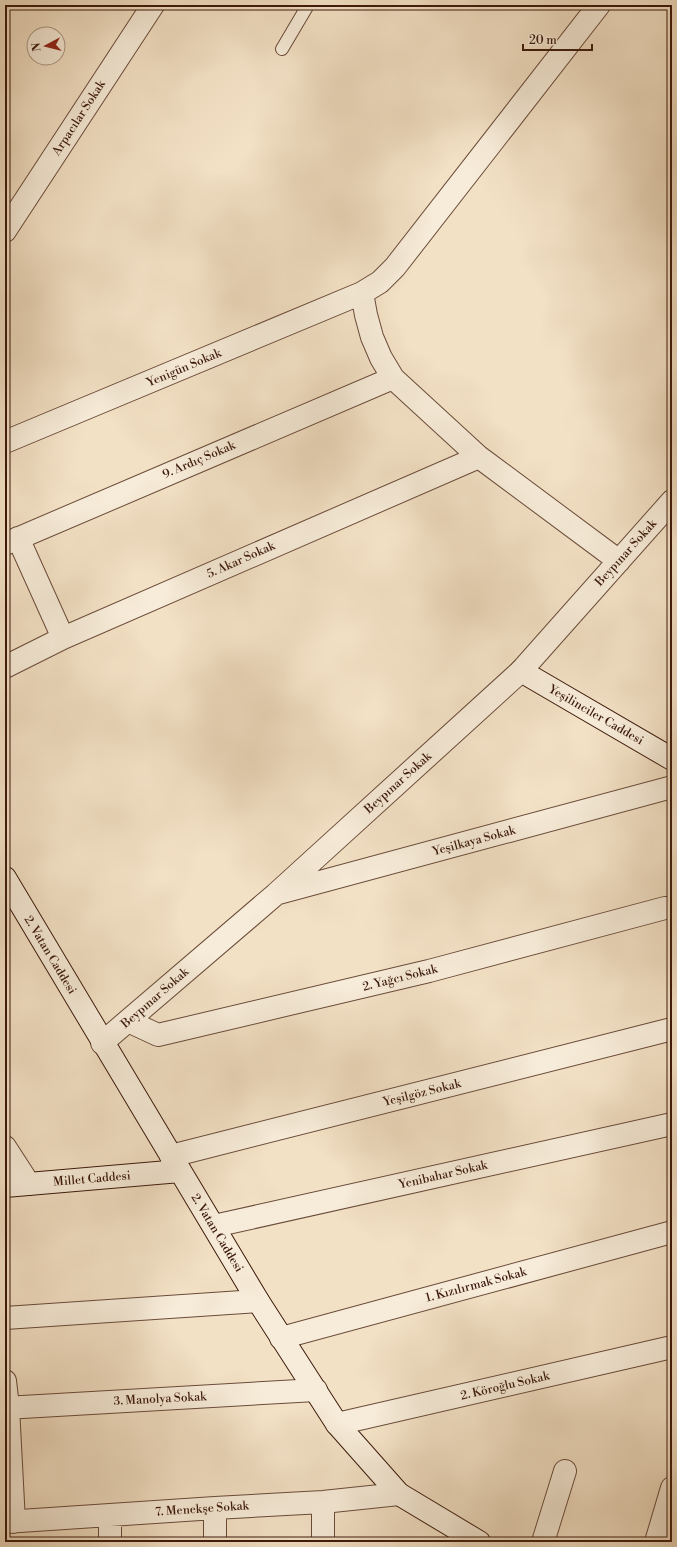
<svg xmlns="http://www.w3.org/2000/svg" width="677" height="1547" viewBox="0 0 677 1547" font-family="'Libre Bodoni',serif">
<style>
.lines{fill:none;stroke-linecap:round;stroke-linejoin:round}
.service-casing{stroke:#6a4b3a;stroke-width:14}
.minor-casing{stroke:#6a4b3a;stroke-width:24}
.secondary-casing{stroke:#3c190b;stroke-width:24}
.service{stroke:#f7ecd9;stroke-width:12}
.minor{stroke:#f7ecd9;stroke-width:22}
.secondary{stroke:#f7ecd9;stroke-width:22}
.labels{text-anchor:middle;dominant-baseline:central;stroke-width:3;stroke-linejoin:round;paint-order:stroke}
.street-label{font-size:12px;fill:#3c190b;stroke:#f7ecd9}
</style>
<rect width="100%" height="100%" fill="#f3e1c5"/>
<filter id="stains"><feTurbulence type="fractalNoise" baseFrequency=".005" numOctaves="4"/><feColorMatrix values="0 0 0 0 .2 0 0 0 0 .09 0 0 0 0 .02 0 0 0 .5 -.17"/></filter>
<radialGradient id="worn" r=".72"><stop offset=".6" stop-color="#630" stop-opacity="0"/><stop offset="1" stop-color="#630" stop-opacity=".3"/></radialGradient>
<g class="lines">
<defs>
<path id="service" d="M282 49 308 5"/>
<path id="minor" d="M5 231 153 5
M362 293 366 315 372 337 381 358 393 378 479 457 619 561
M5 442 362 293 380 282 395 267 599 5
M18 538 63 638
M5 544 393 378
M5 667 63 638 479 457
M279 893 672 787
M128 1021 158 1035 429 971 665 908H672
M102 1043 276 894 521 671 672 501
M5 1147 29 1184
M171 1156 672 1029
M214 1226 672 1124
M5 1318 258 1301
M281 1338 672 1232
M5 1381 8 1407 14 1522
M5 1408 316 1390
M337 1424 672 1347
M110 1516V1542
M5 1522 215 1508 323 1502 399 1494
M215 1542V1508
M323 1542V1502
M543 1542 565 1471
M656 1542 672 1488"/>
<path id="secondary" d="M521 671 672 759
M5 878 258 1301 337 1424 399 1494 479 1542
M5 1186 180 1171"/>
</defs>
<use href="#service" class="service-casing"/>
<use href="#minor" class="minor-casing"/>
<use href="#secondary" class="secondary-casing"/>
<use href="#service" class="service"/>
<use href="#minor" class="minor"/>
<use href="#secondary" class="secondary"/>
</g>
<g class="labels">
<g class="street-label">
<text transform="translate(79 118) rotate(-57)">Arpacılar Sokak</text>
<text transform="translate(184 368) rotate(-23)">Yenigün Sokak</text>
<text transform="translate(199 460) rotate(-23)">9. Ardıç Sokak</text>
<text transform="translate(626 553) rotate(-48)">Beypınar Sokak</text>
<text transform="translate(241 560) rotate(-24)">5. Akar Sokak</text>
<text transform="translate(596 715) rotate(30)">Yeşilinciler Caddesi</text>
<text transform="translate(398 783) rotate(-42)">Beypınar Sokak</text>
<text transform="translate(474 841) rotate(-15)">Yeşilkaya Sokak</text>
<text transform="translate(50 955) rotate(59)">2. Vatan Caddesi</text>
<text transform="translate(400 978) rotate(-14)">2. Yağcı Sokak</text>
<text transform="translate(155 998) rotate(-41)">Beypınar Sokak</text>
<text transform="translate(422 1093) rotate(-14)">Yeşilgöz Sokak</text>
<text transform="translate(443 1175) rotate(-13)">Yenibahar Sokak</text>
<text transform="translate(92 1179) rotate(-5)">Millet Caddesi</text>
<text transform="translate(217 1233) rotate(59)">2. Vatan Caddesi</text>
<text transform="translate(476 1285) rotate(-15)">1. Kızılırmak Sokak</text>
<text transform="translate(505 1386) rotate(-13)">2. Köroğlu Sokak</text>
<text transform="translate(160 1399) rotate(-3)">3. Manolya Sokak</text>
<text transform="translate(202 1509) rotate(-4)">7. Menekşe Sokak</text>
</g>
</g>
<rect width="677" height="1547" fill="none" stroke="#f3e1c5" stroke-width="20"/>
<rect x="6" y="6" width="665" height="1535" fill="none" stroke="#3c190b" stroke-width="2"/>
<rect x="10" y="10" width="657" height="1527" fill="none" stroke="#3c190b"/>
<g transform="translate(46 46) rotate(263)"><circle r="19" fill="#f7ecd9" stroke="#ac9887"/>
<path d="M0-3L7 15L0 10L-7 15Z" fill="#8f2418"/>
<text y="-6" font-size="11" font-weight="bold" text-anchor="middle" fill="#3c190b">N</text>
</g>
<path d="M523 44v6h69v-6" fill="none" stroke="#3c190b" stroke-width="2"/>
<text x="529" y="44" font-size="12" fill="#3c190b" stroke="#f7ecd9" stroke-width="3" paint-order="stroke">20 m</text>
<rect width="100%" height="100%" filter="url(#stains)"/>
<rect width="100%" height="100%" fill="url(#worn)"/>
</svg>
